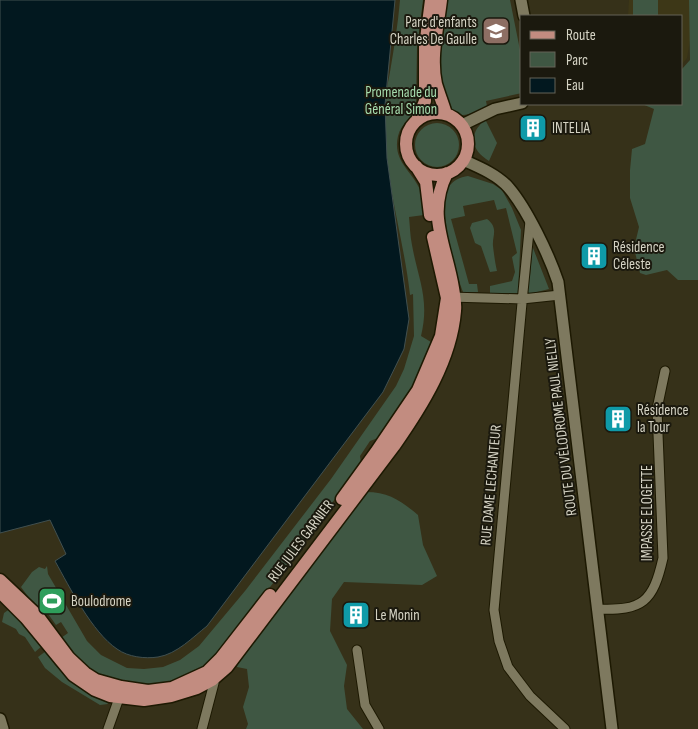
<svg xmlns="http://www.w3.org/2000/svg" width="698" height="729" viewBox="0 0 698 729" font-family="'Sofia Sans Condensed',sans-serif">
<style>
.built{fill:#3d3717}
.green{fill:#3f5743}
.water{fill:#02181f;stroke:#415050}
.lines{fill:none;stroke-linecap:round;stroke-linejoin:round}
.minor-casing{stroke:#1d1902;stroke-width:11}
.tertiary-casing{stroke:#1d1902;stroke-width:14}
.primary-casing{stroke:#1d1902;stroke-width:15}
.minor{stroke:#7e795f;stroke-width:9}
.tertiary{stroke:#7e795f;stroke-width:11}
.primary{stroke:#c28c80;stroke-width:12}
.labels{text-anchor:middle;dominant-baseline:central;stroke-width:4;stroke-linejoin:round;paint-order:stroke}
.poi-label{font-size:15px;fill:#d5d3c4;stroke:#1b190e;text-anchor:start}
.park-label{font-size:15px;fill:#a6dcae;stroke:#1b190e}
.street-label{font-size:15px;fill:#d5d3c4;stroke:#1b190e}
</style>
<rect width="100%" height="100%" fill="#363119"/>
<path class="built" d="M629 0H695V12L687 58 682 64V16H628Z"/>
<path class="green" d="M400 0H423L417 48 416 107C413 118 401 123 398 136 392 162 413 171 421 192 423 199 423 207 424 215L409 217C410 226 410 236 412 245 418 279 430 299 421 336L431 342 427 360 413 386 378 438 370 441 360 456 361 463C323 515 286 568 246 618 233 634 220 654 203 666 166 692 112 691 77 659 71 653 66 645 61 638L68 633 61 622 56 625 46 611 32 602 21 587 32 572 39 567 45 569 47 566 48 574 87 641 101 655 127 668 144 669 163 667 180 660 199 646 245 591 331 479 396 386 404 369 414 336 413 294 410 295C403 232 381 170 385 106 385 95 388 83 390 72 394 48 398 24 400 0Z
M446 0H510L522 60V93L486 101 487 106C479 110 466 118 457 114 453 113 450 107 448 103 433 68 445 35 446 0Z
M633 0H658V16H633Z
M689 0H698V280H678L667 270 646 275 640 273 634 248 639 227 630 198V170L632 149 645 144 654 109 642 104H682V69L690 60Z
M485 119 497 143 489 161C479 155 470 145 475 133 476 128 482 123 485 119Z
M415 145a22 22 0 1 1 44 0a22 22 0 1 1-44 0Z
M468 176 493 184 502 190 512 208 521 230 518 293H490V286L512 281 515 272 512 257 517 253 506 208 497 210 494 200 463 206 465 216 451 219 469 284H477L478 292H463C455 272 437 206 448 188 453 180 460 177 468 176Z
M487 219C499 228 492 236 493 246 494 254 495 263 497 271L490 272 481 246 475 243 470 228 472 223Z
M530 248H533L549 289 529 294 525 289 526 276H530L532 254H529Z
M366 492C389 492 401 501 418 515L423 545 437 576 422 585 344 582 332 599 330 631 347 665 344 686 347 709 363 729H246L248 724 243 707 249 687 247 669 237 667 239 658Z
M11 608 42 646 35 652 25 637 19 634 16 629 2 622 4 613Z
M46 651 55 665 70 680 105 699 108 704 100 705 62 682 45 668 38 657Z"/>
<path class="water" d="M0 0H395L385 105 387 158 409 319 404 349 383 392 207 626C193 637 177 654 158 657 145 659 128 657 117 649 92 632 70 588 55 561L66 554 50 520 0 533Z"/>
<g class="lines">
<defs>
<path id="minor" d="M530 221 523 292 494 610 499 641 508 667 530 696 565 729
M450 297 522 299 560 295
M597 609C643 611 653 602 663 558L657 409 665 371
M357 650 365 705 379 729
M108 729 119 698
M202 729 214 683 213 676"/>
<path id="tertiary" d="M521 0 524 16
M462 125 495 109 522 103
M463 160C479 167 498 175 509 188 527 209 549 255 558 282L612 729
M0 719 3 729"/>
<path id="primary" d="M441 0C438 27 430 57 436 84 439 94 443 104 446 114
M406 144a31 31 0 1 1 62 0a31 31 0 1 1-62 0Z
M417 120 425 101V47L431 0
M416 166 426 182 430 215
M342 499 376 452 418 390 441 336 447 298 433 237
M0 580 37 615 69 658 85 673 96 680 121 687 148 691 172 688 207 672 221 658 270 595
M0 592 26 618 73 675 95 690 110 696 144 700 171 696 197 688 212 680 227 667 394 446C422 406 451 360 455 311 456 303 454 295 453 288 446 245 426 215 447 173"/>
</defs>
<use href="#minor" class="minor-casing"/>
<use href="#tertiary" class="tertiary-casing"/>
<use href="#primary" class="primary-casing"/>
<use href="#minor" class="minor"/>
<use href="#tertiary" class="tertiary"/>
<use href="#primary" class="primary"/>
</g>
<defs>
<symbol id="school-square" viewBox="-11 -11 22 22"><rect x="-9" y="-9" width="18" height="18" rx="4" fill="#8d6e63" stroke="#1b190e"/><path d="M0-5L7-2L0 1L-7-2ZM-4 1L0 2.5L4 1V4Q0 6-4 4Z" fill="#fff"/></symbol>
<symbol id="building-square" viewBox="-11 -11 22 22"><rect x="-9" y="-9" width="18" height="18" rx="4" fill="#0f9aa8" stroke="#1b190e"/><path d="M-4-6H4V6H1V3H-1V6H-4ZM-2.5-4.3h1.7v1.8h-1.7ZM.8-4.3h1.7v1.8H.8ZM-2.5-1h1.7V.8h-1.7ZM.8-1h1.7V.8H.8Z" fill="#fff"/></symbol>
<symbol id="stadium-square" viewBox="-11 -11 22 22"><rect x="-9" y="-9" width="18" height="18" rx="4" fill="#2e9e5b" stroke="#1b190e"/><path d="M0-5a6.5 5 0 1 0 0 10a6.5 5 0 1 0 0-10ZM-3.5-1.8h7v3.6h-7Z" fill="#fff"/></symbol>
</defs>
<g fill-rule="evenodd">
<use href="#school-square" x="480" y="15" width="32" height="32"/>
<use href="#building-square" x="517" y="112" width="32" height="32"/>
<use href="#building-square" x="578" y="240" width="32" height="32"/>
<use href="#building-square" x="602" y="403" width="32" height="32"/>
<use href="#stadium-square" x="36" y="585" width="32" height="32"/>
<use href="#building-square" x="340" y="599" width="32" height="32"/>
</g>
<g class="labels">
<g class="poi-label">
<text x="477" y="22" text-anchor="end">Parc d'enfants<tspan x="477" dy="17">Charles De Gaulle</tspan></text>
<text x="552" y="128">INTELIA</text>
<text x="613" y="247">Résidence<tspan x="613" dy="17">Céleste</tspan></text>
<text x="637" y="410">Résidence<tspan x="637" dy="17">la Tour</tspan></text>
<text x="71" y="601">Boulodrome</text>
<text x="375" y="615">Le Monin</text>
</g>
<g class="park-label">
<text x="401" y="92">Promenade du<tspan x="401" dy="17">Général Simon</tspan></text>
</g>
<g class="street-label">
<text transform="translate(561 427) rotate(-97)">ROUTE DU VÉLODROME PAUL NIELLY</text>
<text transform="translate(491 485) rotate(-85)">RUE DAME LECHANTEUR</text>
<text transform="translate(647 513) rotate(-90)">IMPASSE ELOGETTE</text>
<text transform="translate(301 541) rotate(-53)">RUE JULES GARNIER</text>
</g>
</g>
<rect x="520" y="15" width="162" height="90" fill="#1b190e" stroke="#656357"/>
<rect x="530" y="31" width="25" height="8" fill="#c28c80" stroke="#656357"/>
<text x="566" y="40" font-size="15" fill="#d5d3c4">Route</text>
<rect x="530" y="52" width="25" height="15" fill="#3f5743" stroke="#656357"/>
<text x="566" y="65" font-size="15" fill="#d5d3c4">Parc</text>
<rect x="530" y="78" width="25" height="15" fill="#02181f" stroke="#656357"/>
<text x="566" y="90" font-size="15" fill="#d5d3c4">Eau</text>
</svg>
